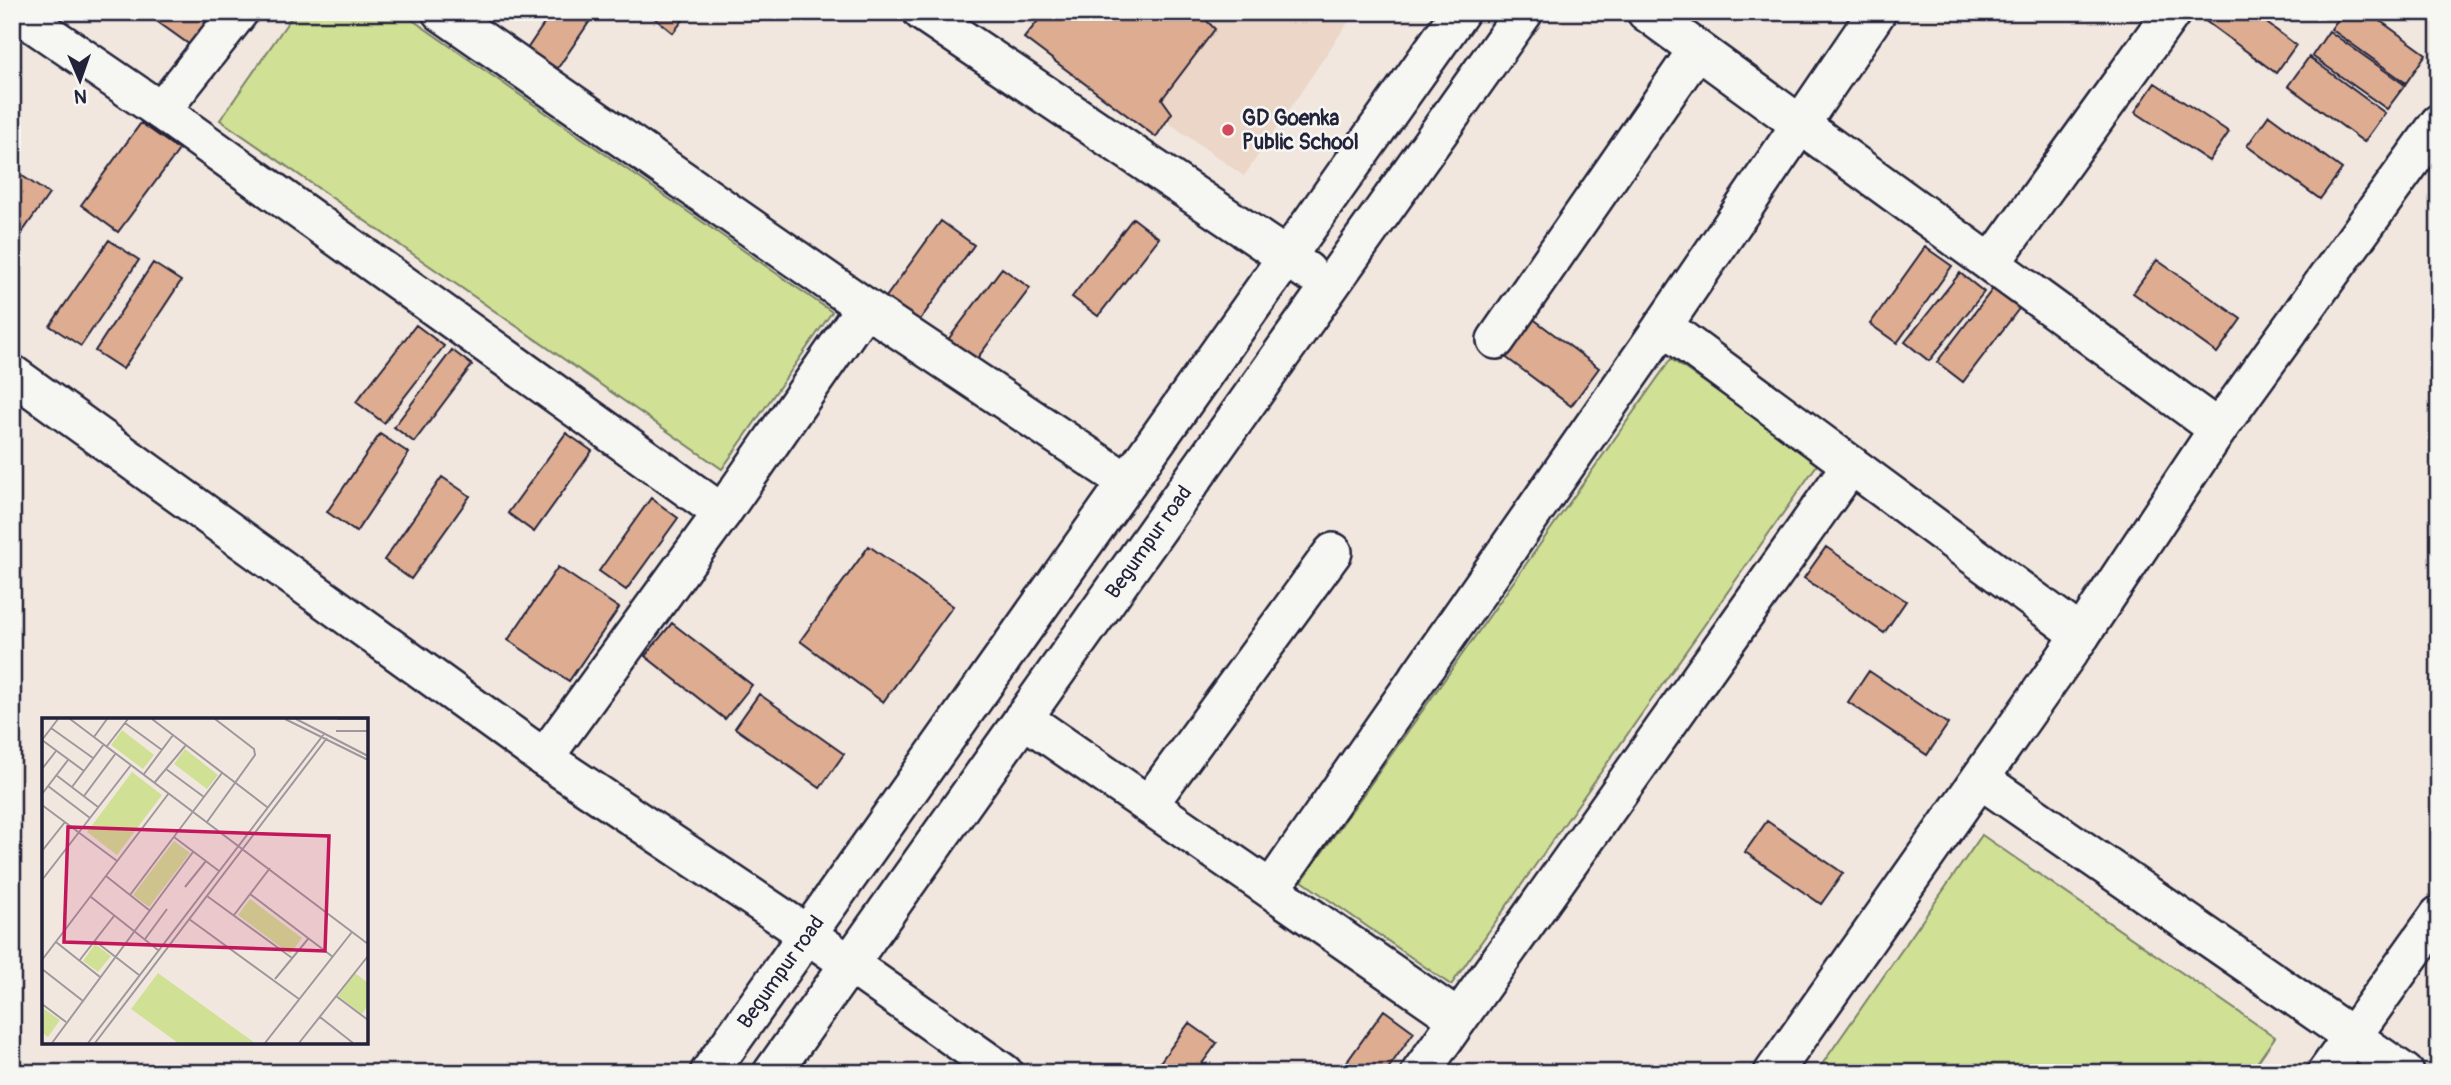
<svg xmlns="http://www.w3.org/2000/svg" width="2451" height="1085" viewBox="0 0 2451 1085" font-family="Pangolin,sans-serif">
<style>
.built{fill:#ebd6c8}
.green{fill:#d0e196;stroke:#798268;stroke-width:2}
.building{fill:#dead91;stroke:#22223b;stroke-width:2}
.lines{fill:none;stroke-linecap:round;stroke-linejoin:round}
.street-casing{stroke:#22223b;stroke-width:42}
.street{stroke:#f6f6f2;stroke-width:37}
.poi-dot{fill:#d1495b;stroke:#f6f6f2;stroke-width:2.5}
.labels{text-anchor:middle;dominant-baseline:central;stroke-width:5;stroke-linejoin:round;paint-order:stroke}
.poi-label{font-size:21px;font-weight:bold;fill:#22223b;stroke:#f6f6f2;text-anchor:start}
.street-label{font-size:21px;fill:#22223b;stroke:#f6f6f2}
.inset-road{fill:none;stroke:#9e989d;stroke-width:2}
.view{fill:#c2185b;fill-opacity:0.15;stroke:#c2185b;stroke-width:3.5}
.inset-edge{fill:none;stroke:#22223b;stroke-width:3.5}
</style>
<rect width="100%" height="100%" fill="#f1e7df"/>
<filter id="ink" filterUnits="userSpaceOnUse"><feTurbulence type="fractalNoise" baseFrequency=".0143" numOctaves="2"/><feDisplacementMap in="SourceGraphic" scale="14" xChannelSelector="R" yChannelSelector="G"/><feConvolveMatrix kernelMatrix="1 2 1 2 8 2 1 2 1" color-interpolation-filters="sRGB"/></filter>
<g filter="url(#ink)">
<path class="built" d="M1012 12H1355L1244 176Z"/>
<path class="green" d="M295 12H401L832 312 722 469 220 120Z
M1671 359 1819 462 1451 985 1302 881Z
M1982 835 2275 1037 2250 1073H1816Z"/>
<path class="building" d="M144 12H213L190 45Z
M552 12H596L549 81 519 61Z
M647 12H689L673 33Z
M1045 12H1198L1215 29 1162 99 1172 113 1156 137 1024 38Z
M2204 12H2252L2296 45 2276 73 2200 17Z
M2343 12H2368L2426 54 2406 83 2331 29Z
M2329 31 2405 85 2387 109 2312 56Z
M2309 57 2385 113 2364 142 2288 86Z
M2155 83 2229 132 2209 161 2135 112Z
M2269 115 2342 169 2320 199 2247 146Z
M141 123 179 150 118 232 81 205Z
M12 169 49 194 12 247Z
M1133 218 1159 238 1098 316 1072 297Z
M941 221 974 245 914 328 881 304Z
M109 240 139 260 81 346 50 326Z
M1925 247 1952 266 1897 343 1870 324Z
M2157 260 2241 319 2217 353 2133 293Z
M153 263 181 281 123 369 95 351Z
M1002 268 1030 288 969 369 941 349Z
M1960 273 1984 292 1929 361 1905 342Z
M1995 286 2021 306 1963 382 1937 362Z
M1524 312 1599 368 1571 406 1496 350Z
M416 325 444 346 384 423 356 402Z
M452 350 472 365 414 442 394 427Z
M566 433 592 451 534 532 508 513Z
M380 434 409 453 356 532 327 512Z
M442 477 470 496 411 579 384 560Z
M651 498 678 518 626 590 599 571Z
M869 546 953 606 883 702 800 641Z
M1826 547 1906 601 1884 633 1804 578Z
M558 567 619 608 569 681 508 640Z
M672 623 752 685 725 719 645 656Z
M1869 671 1948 724 1927 755 1848 702Z
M759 694 844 754 820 788 735 728Z
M1767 821 1843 873 1821 904 1745 852Z
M1384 1010 1414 1032 1385 1073H1339Z
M1189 1023 1217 1043 1195 1073H1152Z"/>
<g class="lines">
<defs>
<g id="street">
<path d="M16 12 161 111 722 513"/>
<path d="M441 12 865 307 1127 482"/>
<path d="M922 12 1307 271"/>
<path d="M1646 12 2218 429"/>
<path d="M161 111 239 12"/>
<path d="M1992 262 2172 12"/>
<path d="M1663 326 2081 635"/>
<path d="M1496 340 1697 50"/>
<path d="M12 374 544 758 807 934 1004 1073"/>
<path d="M1023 718 1458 1019"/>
<path d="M544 758 722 513 865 307"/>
<path d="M1980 779 2405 1073"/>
<path d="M1149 804 1333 552"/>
<path d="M1271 889 1663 326 1877 12"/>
<path id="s1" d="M709 1073 1460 12"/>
<path id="s2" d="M772 1073 1524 12"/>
<path d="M1420 1073 1851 465"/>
<path d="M1773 1073 2081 635 2218 429 2439 123"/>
<path d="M2326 1073 2439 915"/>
</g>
</defs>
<use href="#street" class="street-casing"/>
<use href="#street" class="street"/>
</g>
</g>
<circle class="poi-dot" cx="1228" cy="130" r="7"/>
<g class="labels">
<g class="poi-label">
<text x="1242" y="118">GD Goenka<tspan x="1242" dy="24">Public School</tspan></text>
</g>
<g class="street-label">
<text stroke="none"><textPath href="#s2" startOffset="651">Begumpur road</textPath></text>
<text stroke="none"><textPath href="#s1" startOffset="124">Begumpur road</textPath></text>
</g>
</g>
<g transform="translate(42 718)">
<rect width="326" height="326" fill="#f1e7df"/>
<path d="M80 12 112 37 101 51 69 27ZM143 31 176 57 165 71 132 46ZM90 54 120 77 75 137 45 114ZM132 123 148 135 107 189 91 177ZM208 181 260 220 248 236 196 197ZM53 226 69 238 56 254 41 243ZM116 255 213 325H136L89 291ZM313 255 325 264V289L320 296 296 278ZM2 291 18 302 6 319 0 315Z" fill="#d0e196"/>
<path class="inset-road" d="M28 1 326 226M110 1 225 89M243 1 326 42M254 1 326 38M295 1H326M83 5 120 32M9 10 51 40M294 13H326M52 19 65 1M0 22 42 53M0 22 16 1M65 28 86 1M0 51 14 33M124 51 162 79M102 56 131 17M14 57 56 89M113 64 144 27M6 68 48 100M30 69 62 26M0 76 26 42M42 78 74 35M0 87 75 143M165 104 213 37 212 31 173 1M132 119 177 153M0 133 23 104M64 158 107 192M0 162 89 47M143 169 164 143M208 176 291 239M88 177 180 55M165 178 250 240M49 179 116 232M192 197 228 150M147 201 257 281M103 221 125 191M53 223 97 257M14 224 58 259M0 242 127 75M37 243 72 198M0 251 41 283M233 261 266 221M294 278 326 302M0 286 24 304M278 299 311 325M10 325 151 134M46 325 282 16M53 325 285 20M223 325 310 214M257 325 326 238"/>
<path class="view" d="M26 109 287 118 283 233 22 224Z"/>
<rect width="326" height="326" class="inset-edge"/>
</g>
<rect width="2451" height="1085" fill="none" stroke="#f6f6f2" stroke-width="42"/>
<rect x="21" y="21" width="2409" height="1043" fill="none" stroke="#22223b" stroke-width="2.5" filter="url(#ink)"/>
<g transform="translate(80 80) rotate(178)" stroke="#f6f6f2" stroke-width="5" paint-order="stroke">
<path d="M0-5L12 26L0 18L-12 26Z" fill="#22223b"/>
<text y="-10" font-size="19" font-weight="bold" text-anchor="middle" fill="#22223b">N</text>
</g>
</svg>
